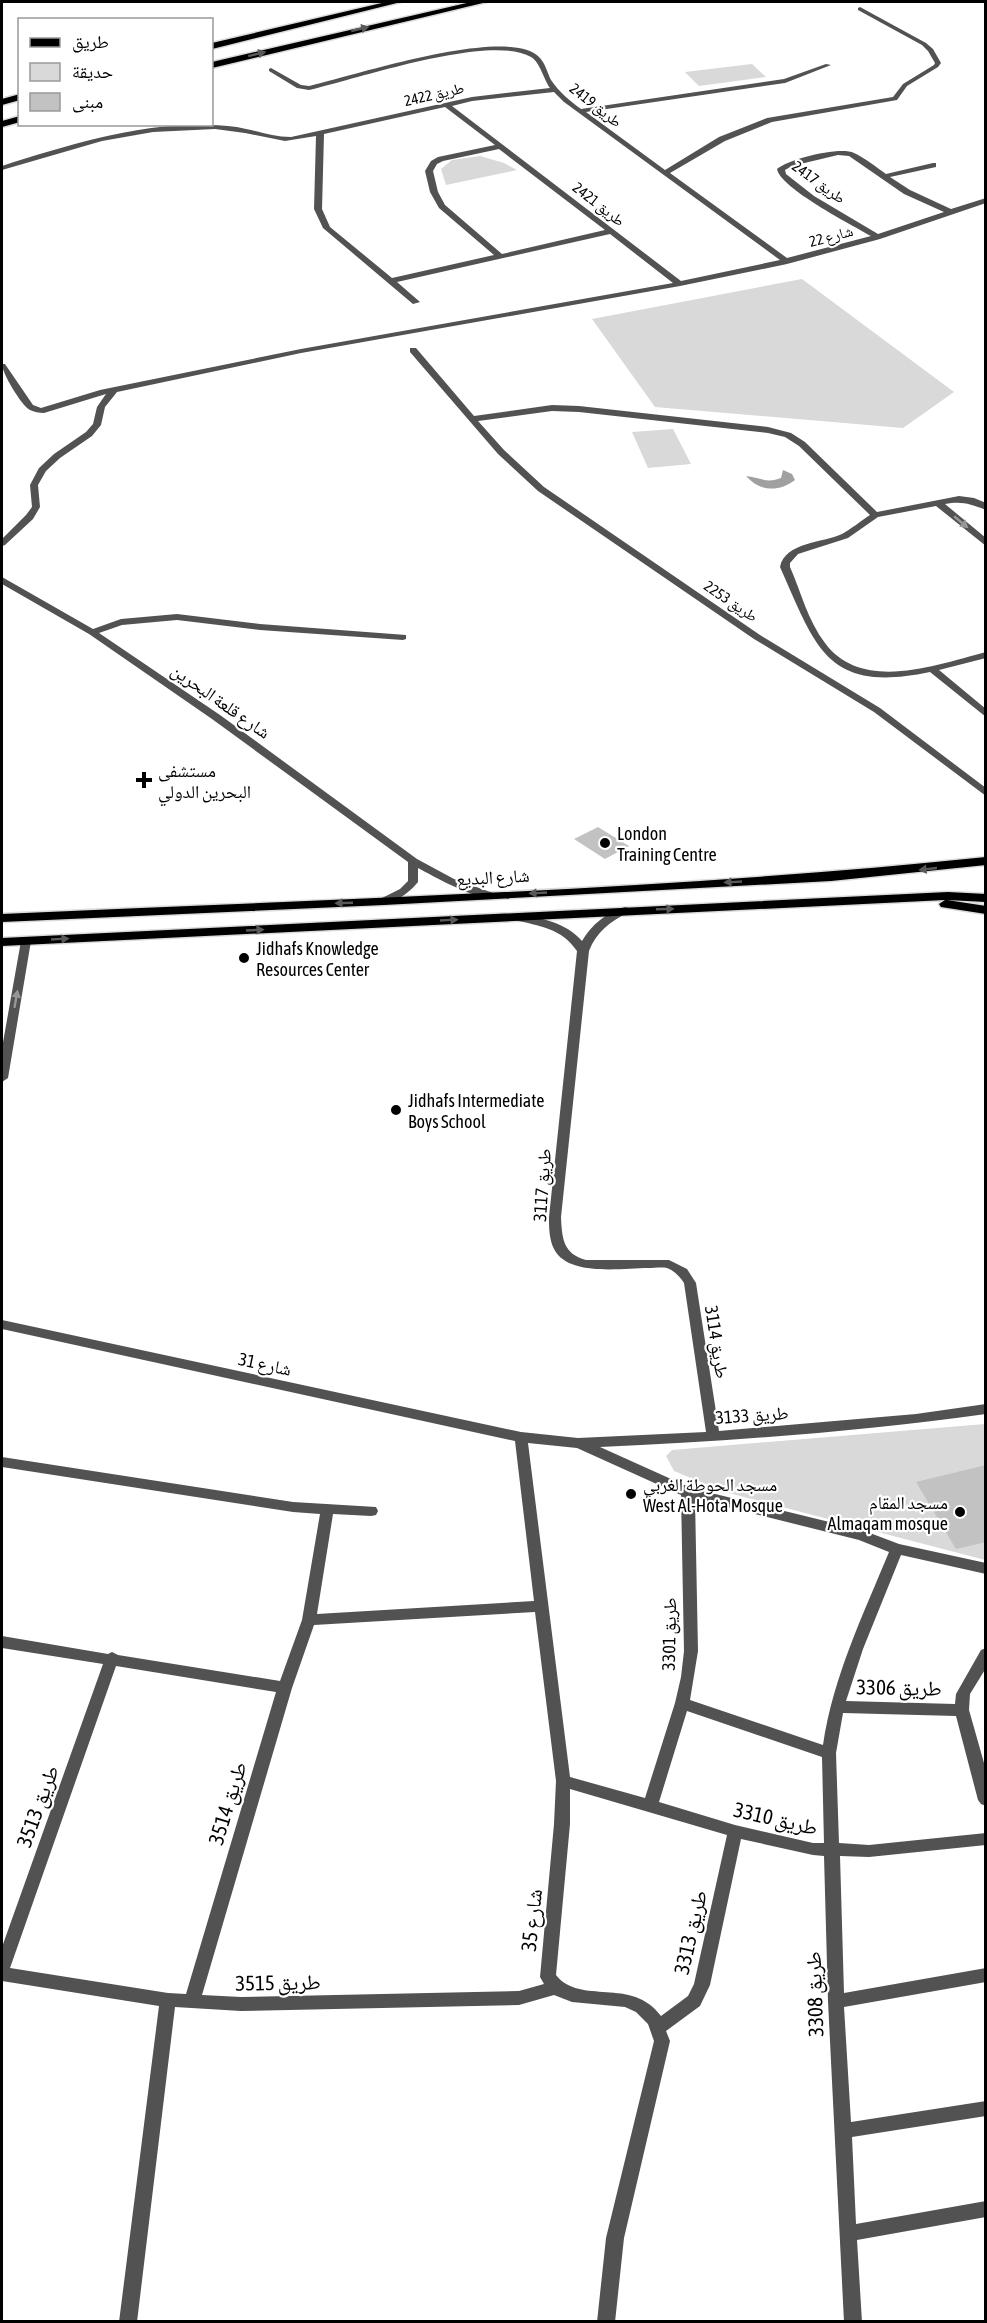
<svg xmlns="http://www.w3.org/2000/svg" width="987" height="2323" viewBox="0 0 987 2323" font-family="'Asap Condensed','Noto Naskh Arabic',sans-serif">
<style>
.green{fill:#d9d9d9}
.water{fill:#a0a0a0}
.building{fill:#c2c2c2}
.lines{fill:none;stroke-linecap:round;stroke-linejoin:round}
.primary-casing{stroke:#dbdbdb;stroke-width:3}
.motorway-casing{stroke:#dbdbdb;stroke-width:3}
.minor{fill:#525252;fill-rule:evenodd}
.primary{fill:#000;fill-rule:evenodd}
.motorway{fill:#000;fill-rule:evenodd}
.oneway{fill:#595959}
.oneway2{fill:#979797}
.poi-dot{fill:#000;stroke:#fff;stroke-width:2}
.labels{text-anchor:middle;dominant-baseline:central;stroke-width:4.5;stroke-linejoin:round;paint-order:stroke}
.far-street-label{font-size:15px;fill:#000;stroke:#fff}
.street-label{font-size:18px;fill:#000;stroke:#fff}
.poi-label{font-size:18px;fill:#000;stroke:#fff;text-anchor:start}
.near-street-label{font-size:21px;fill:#000;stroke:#fff}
</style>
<rect width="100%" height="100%" fill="#fff"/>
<path class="green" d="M752 64 766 77 699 86 685 72Z
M480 156 504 163 517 170 446 185 441 169 452 160Z
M802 279 954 392 903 428 655 407 592 319Z
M673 429 691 464 648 468 632 432Z
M985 1424V1560L725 1492 674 1471 666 1456 672 1450Z"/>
<path class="water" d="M783 470 792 474 795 480C778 493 759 491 746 476 759 477 767 484 781 478Z"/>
<path class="building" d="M598 827 629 846 605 859 574 839Z
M986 1465V1542L956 1549 916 1482Z"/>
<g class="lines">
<defs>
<path id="primary" d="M986 857V865L831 881 384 905 2 922V914C330 899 659 891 986 857Z
M948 892 986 894V902L947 900 986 906V914L941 907 939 904 945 900 2 946V938Z"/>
<path id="motorway" d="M386 2H401L212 49V43Z
M471 2H487L212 68V62Z
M20 94V100L2 105V99Z
M20 116V122L2 127V121Z"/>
</defs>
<use href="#primary" class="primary-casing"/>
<use href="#motorway" class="motorway-casing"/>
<path class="minor" d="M860 7 926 43 933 49 941 63 938 67 907 86 897 100 772 122 725 141 670 173 787 258 871 236C852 225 780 188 777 169 789 159 840 146 854 153 865 158 876 167 886 174L933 163H936V167L890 177 910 190 951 209 986 198V203L880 239 787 264 680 286 301 353 117 392 105 407 101 425 92 436 60 458 46 471 38 485 40 507 33 519 5 545 2 546V539L26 515 32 507 30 485 39 468 54 454 86 432 93 424 97 407 106 394 44 413C39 413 34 412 30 410 21 405 2 373 2 364H5L33 405 41 408 100 390 301 349 673 283 610 234 397 282 420 302 413 304 323 228 314 209 316 136 285 141 245 133 215 129 153 132 102 141 2 170V166C69 145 138 123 209 125 221 125 234 126 246 129 261 132 275 137 291 137L472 97 550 88C544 80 540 62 531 57 491 33 356 79 309 90L297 88 269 71V69L271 68 301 85 309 86C353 76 504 26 538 56 545 62 547 72 551 80 559 92 570 101 581 109L784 79 826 64 831 65 785 83 586 112 665 170 719 137 767 118 893 97 903 84 934 65 935 63 928 51 922 45 858 10V8ZM554 92 564 102 780 260 681 281 452 106 472 101ZM445 107 495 145 438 157 431 161 425 171 430 192 439 208 494 255 392 278 330 227 322 209 324 134ZM499 149 605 230 502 254 445 205 438 192 433 171 437 164 443 161ZM838 155 849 156 904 194 944 212 878 234 814 196 786 174 785 170 792 166Z
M410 348H416L474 416 552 405 579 406 768 427 791 433 805 442 877 512 959 496 974 498 986 503V510C970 504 962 501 945 504L986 538V546L936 506 878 517 848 538 798 554 790 563V567C801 592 808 621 825 643 862 693 936 665 986 652V658L939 670 986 709V717L930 672C826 694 816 647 780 567 785 542 823 543 842 534 851 529 861 521 870 515L799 446 785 437 768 433 579 412 552 411 478 421 504 450 544 487 760 635 880 708 986 788V796L874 712 754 639 538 491 498 454 410 352Z
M2 577 93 629 121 619 177 614 260 624 406 635V639L403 640 260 630 177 620 122 625 99 633 220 715 417 859 454 879 493 893 494 895 493 897C475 900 435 877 418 868V882C410 892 394 905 380 903L379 901 380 899 400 889 408 881V862L212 719 89 634 2 584Z
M625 907 629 908 630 910 629 912C611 921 596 932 589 951L561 1217C562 1238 563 1254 586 1260H669L687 1269 696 1283 719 1431 916 1414 986 1404V1414C858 1432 729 1441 600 1447L691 1488 862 1530 899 1544 986 1563V1574L901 1555 863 1649 846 1701 955 1704 956 1694 981 1650 986 1648V1668L970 1694 969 1710 986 1770V1806L981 1804 978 1800 956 1716 843 1713 836 1753 839 1843 869 1845 986 1833V1845L869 1857 840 1856 844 1993 986 1968V1982L844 2007 851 2122 986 2101V2116L852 2137 856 2224 986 2201V2217L857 2240 862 2322H844L828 2001 824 1856 813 1855 741 1839 710 1985 700 2006 666 2031 670 2041 624 2238 615 2322H597L606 2238 654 2041 648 2024 636 2012 625 2007 572 2002 554 1995 519 2005 241 2011 175 2007 137 2322H119L159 2006 2 1981V1947L103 1664 2 1648V1636L108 1654 112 1652 118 1655 280 1681 302 1620 320 1514 293 1512 2 1467V1457L293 1502 376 1507 378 1511 376 1515 371 1516 333 1514 317 1614 534 1601 515 1441 2 1329V1320L521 1432 578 1438 706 1432 684 1283C680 1277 675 1271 667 1268 662 1267 654 1268 648 1268 622 1268 568 1277 554 1249 549 1239 549 1227 549 1217L577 951C561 928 540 926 514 920L513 918 518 915C542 918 565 922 582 941 591 925 607 912 625 907ZM528 1443 577 1448 681 1495 684 1651 681 1677 675 1703 645 1798 570 1777ZM695 1499 859 1540 889 1552C863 1615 833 1677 823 1745L690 1700 698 1651ZM535 1612 556 1781 554 1824 540 1977 544 1984 519 1991 241 1997 202 1995 292 1688 314 1625ZM116 1666 276 1692 186 1994 168 1993 10 1968ZM687 1711 822 1757 824 1843H813L735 1825 659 1802ZM570 1789 727 1835 694 1984 688 1996 661 2016C632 1976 580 2006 556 1975L570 1824Z
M26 938 31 941 8 1078 2 1082V1048L21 941Z"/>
<use href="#primary" class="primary"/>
<use href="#motorway" class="motorway"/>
</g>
<defs><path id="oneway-solid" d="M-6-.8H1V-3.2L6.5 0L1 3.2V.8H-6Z" transform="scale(1.5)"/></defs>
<g class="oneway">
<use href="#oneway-solid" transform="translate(360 29) rotate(-13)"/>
<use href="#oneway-solid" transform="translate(257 54) rotate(-14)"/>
<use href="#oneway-solid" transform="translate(928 869) rotate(174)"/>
<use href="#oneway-solid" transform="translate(733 882) rotate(177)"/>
<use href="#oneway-solid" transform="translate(538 893) rotate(177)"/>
<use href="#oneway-solid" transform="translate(344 903) rotate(178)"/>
<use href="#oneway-solid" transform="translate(665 909) rotate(-2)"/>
<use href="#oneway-solid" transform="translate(449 920) rotate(-3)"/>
<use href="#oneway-solid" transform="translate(255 930) rotate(-3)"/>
<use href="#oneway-solid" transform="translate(60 939) rotate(-3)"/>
</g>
<g class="oneway2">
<use href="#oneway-solid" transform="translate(961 522) rotate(40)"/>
<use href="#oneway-solid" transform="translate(16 999) rotate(-80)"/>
</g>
<g class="poi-dot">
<path d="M141 771h6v6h6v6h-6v6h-6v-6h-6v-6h6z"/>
<circle cx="605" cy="843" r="6"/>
<circle cx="244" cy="958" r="6"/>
<circle cx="396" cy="1110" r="6"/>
<circle cx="631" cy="1494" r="6"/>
<circle cx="960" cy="1512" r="6"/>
</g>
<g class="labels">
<g class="far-street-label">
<text transform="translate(434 94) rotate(-13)">طريق 2422</text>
<text transform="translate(596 105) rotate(38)">طريق 2419</text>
<text transform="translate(819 182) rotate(36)">طريق 2417</text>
<text transform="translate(599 204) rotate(38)">طريق 2421</text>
<text transform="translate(831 236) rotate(-15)">شارع 22</text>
<text transform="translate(731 601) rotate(34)">طريق 2253</text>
</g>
<g class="street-label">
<text transform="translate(221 701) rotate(35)">شارع قلعة البحرين</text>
<text transform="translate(493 877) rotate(-3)">شارع البديع</text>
<text transform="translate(542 1185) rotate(-86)">طريق 3117</text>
<text transform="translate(717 1342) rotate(81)">طريق 3114</text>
<text transform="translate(265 1364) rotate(12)">شارع 31</text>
<text transform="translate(752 1415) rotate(-4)">طريق 3133</text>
<text transform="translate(669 1634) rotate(-89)">طريق 3301</text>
</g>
<g class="poi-label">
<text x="158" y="770">مستشفى<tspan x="158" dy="21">البحرين الدولي</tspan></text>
<text x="617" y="833">London<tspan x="617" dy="21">Training Centre</tspan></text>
<text x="256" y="948">Jidhafs Knowledge<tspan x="256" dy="21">Resources Center</tspan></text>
<text x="408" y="1100">Jidhafs Intermediate<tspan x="408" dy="21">Boys School</tspan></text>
<text x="643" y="1484">مسجد الحوطة الغربي<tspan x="643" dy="21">West Al-Hota Mosque</tspan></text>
<text x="948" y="1502" text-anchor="end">مسجد المقام<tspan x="948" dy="21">Almaqam mosque</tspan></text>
</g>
<g class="near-street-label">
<text transform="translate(899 1687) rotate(1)">طريق 3306</text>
<text transform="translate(227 1803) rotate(-73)">طريق 3514</text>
<text transform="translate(37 1806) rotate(-70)">طريق 3513</text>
<text transform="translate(776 1818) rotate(13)">طريق 3310</text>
<text transform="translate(531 1920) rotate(-84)">شارع 35</text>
<text transform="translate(690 1932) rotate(-77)">طريق 3313</text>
<text transform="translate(278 1982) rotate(-1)">طريق 3515</text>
<text transform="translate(814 1994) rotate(-92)">طريق 3308</text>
</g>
</g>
<rect width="987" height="2323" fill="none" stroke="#000000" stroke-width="6"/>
<rect x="18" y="18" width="195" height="108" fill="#ffffff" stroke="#999999" stroke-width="1.5"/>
<rect x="30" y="38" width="30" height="9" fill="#000000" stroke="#999999" stroke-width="1.5"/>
<text x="72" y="48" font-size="18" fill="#000000">طريق</text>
<rect x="30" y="63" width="30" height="18" fill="#d9d9d9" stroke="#999999" stroke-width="1.5"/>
<text x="72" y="78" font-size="18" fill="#000000">حديقة</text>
<rect x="30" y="93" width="30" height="18" fill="#c2c2c2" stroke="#999999" stroke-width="1.5"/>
<text x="72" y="108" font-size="18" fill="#000000">مبنى</text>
</svg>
